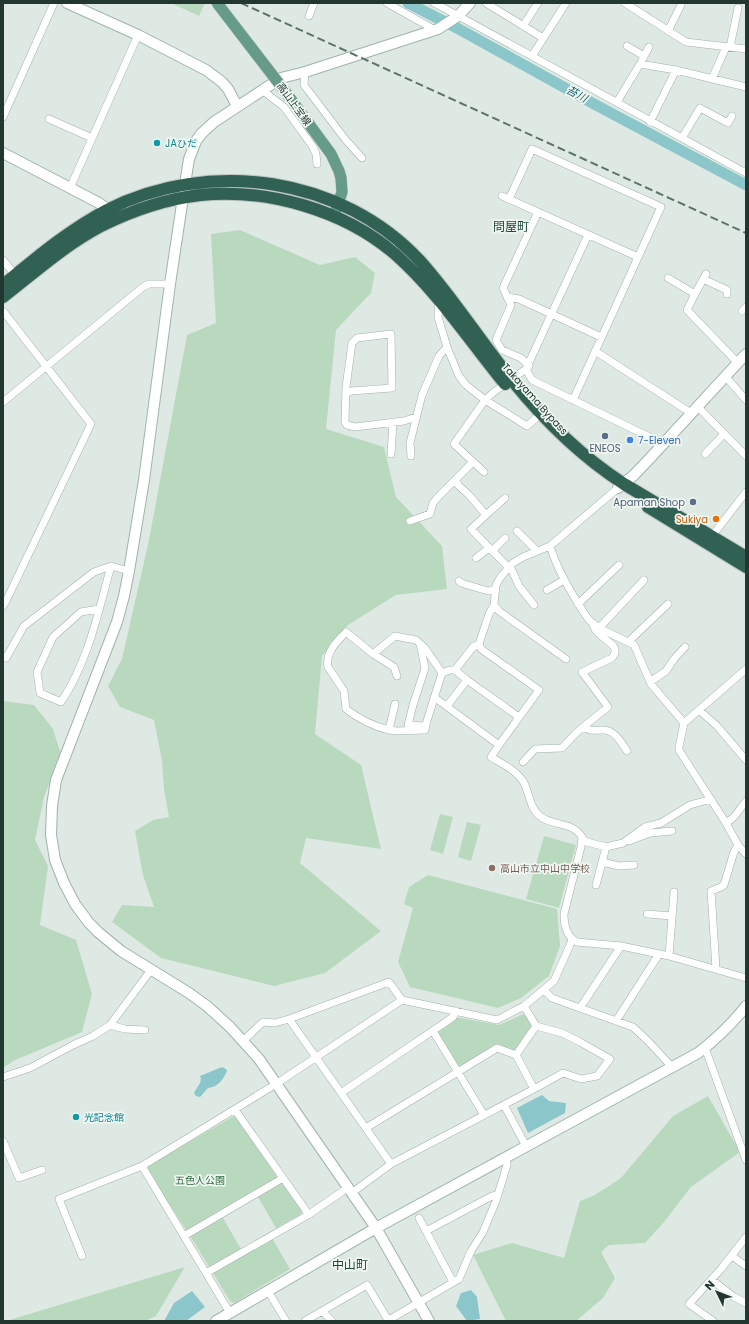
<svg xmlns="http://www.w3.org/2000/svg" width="749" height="1324" viewBox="0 0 749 1324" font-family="Poppins,'Noto Sans JP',sans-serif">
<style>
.green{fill:#b9d9bf}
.water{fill:#8bc6ca}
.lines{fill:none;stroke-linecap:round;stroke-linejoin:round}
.river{stroke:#8bc6ca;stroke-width:11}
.street-casing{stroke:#a2b0aa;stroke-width:8}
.secondary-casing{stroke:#9fb4aa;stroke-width:12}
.primary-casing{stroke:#bcc3c1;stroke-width:12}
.highway-casing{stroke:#bcc3c1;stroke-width:14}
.street{stroke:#fff;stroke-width:7}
.secondary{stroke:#fff;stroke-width:10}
.primary{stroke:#679b89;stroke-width:11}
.highway{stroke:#306153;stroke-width:12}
.rail{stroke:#5c736b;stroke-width:2;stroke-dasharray:8 4;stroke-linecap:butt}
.primary-bridge-casing{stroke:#bcc3c1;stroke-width:12;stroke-linecap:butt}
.primary-bridge{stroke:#679b89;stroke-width:11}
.culture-dot{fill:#0f9aa8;stroke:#eff6f2;stroke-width:1.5}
.service-dot{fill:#5c6f8a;stroke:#eff6f2;stroke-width:1.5}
.shop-dot{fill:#3f7fe0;stroke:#eff6f2;stroke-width:1.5}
.food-dot{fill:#e8710a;stroke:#eff6f2;stroke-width:1.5}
.education-dot{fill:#8d6e63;stroke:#eff6f2;stroke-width:1.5}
.labels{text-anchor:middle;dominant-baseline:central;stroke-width:3.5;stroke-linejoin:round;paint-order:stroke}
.street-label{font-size:10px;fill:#213730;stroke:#eff6f2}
.culture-label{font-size:10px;fill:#0d838f;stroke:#eff6f2;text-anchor:start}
.shop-label{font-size:10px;fill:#366cbe;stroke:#eff6f2;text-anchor:start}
.service-label{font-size:10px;fill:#4e5e75;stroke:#eff6f2}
.food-label{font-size:10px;fill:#c56008;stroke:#eff6f2;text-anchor:end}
.education-label{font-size:10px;fill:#785e54;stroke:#eff6f2;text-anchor:start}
.park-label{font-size:10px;fill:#2f6b41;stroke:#eff6f2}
.water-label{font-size:11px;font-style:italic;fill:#21686e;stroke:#eff6f2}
.quarter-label{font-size:12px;fill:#1f483a;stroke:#eff6f2}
</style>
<rect width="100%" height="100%" fill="#dfe9e4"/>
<path class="green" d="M171 3H205L199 16Z
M240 230 320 265 355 257 375 273 371 293 336 330 326 429 384 447 396 497 442 546 447 589 396 595 348 625 322 656 315 734 361 765 381 849 306 838 300 863 381 931 325 973 274 986 161 958 112 922 122 905 154 907 143 875 135 831 153 820 169 817 164 789 162 761 154 720 120 707 108 686 122 659 149 540 187 335 216 323 211 234Z
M3 701 34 705 53 729 61 754 44 797 35 840 48 866 40 925 76 940 92 994 82 1032 13 1061 3 1068Z
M440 814 453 817 443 854 430 850Z
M467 822 481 825 471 861 458 857Z
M544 836 576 845 559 908 526 899Z
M428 875 557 909 560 946 549 976 521 998 498 1008 410 987 398 962 413 908 404 904 409 887Z
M523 1014H526L532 1024 531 1028 516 1050H513L496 1044 461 1066 458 1065 437 1033 438 1031 457 1018H461L499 1025Z
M708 1096 740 1152 691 1187 664 1222 645 1243 609 1245 601 1252 615 1278 603 1298 576 1321H506L473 1255 512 1243 564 1258 580 1201 595 1195 621 1178 673 1116Z
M234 1116 236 1117 277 1176 276 1178 220 1213 244 1254 272 1238 290 1269 234 1303 230 1301 192 1239 147 1170 148 1166Z
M281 1183 284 1185 302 1211 301 1214 276 1228 258 1197Z
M185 1267 156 1316 145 1321H6Z"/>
<path class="water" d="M222 1067 226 1069 227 1071C223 1080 218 1087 208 1088L200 1097 196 1096 194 1093C197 1087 203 1082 200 1076Z
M542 1095 549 1101 566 1103 565 1113 528 1133 517 1108Z
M471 1290 477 1297 480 1319 467 1321 456 1306 461 1293Z
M192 1291 205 1307 186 1321H164L174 1303Z"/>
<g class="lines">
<path class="river" d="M408 3 457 28 594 104 746 185"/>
<defs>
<path id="street" d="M387 3 435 30
M434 3 453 13 746 173
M486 3 543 38
M625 3 686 42 746 49
M309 16 314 3
M523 26 538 3
M668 31 681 5
M627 46 644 56
M730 47 738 8
M532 56 566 3
M642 60 649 47
M305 72 304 85 345 139 362 158
M712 79 726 47
M262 90 284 107 313 147 316 154 317 164
M617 102 640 64 676 70 746 87
M3 117 54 3
M49 119 92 138
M650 122 676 70
M682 138 700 108 728 123 732 116
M70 188 138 35
M502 196 638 257
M509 199 532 149 661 207 573 400
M3 260 15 275
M668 278 695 294 687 310 738 363
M703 279 727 290V294
M695 294 706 274
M507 297 519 299 601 337
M439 300 438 317 447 347 459 376 466 385 485 400 527 426 535 419
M3 311 91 424 7 599 3 606
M742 311 746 307
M595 351 691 413
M529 366 521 358 502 350 496 340 511 305 503 288 538 212
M526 369 532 380 664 444
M726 377 746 400
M346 394 351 391 392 388 391 334 357 338 352 343 346 387 345 422 347 425 355 427 404 421 416 417
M3 402 143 287 149 284H170
M698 407 746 456
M391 454 393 422
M705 454 724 434
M411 456 410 443 422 395 439 356 447 347
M484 472 454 444 485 400 494 392 526 369 588 235
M456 480 458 485 469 495 486 515 471 529 509 568
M486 515 505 498
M410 521 430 514 433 503 438 497 473 462
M517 531 537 551
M712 536 746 492
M550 546C557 568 568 588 581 608 584 613 588 619 592 623 596 626 600 627 603 630L634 645 651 684 684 723
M492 551 505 538
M476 558 489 548
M510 566 519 586 534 605
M459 581 461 583 488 591 496 590
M547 590 564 580
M578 604 619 565
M494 605 499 611 566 659
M99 609 81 612 53 637 37 672 40 693 61 702C88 662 98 613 111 566
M593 623C594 639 625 643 612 658L582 672 608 707 583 727C592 732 594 730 603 730 615 730 621 742 627 751
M600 627 644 580
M628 642 668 604
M420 644 425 668 413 705 408 725 425 726
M373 654 395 636 416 640 425 648 442 673
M3 656 6 658 24 626 94 572 111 566 129 571
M746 669 684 723 679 747V750L684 758 726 823 738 845 746 854
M467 680 519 717
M650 682 666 671 674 659 685 647
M434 697 499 745 539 690 481 649 479 644
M395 704 389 730C372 726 359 719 346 709L344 691 328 667C325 652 337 642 346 632L373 654 394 667 397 676
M447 706 467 680 455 670
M699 710 717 726 746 760
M389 730 397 731 425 730 426 724 442 673 450 670H455L473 647 479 644 489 614 494 605 496 585 500 578 504 573 513 563 523 557 550 546 618 488
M499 745 491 757C502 764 516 770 523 781 530 793 529 808 541 817 554 826 573 822 582 837L581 847 564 914C564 925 567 937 577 942L621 946 669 956 746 978
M523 762 535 749 562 748 576 733 583 727
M726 823 734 817 746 801
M583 840 587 842 606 847 623 843 645 827 661 823 690 805 711 799
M629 841 650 833 672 831
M602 862 619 866 634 865
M596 885 606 847
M647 914 672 916
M669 956 674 892
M716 969 711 891 721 887 724 885 734 852 738 845
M544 990 552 998 633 1027 648 1041 672 1067
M524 1006 536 1026 516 1055 534 1089 391 1164 289 1019 389 982 402 1000 497 1020 524 1006 554 981 570 945 572 939
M580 1008 621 946
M616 1021 659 954
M110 1025 125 1029 145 1030
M433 1031 484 1115
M246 1038 263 1022 275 1023 289 1019
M705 1048 746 1160
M3 1077 30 1068 73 1045 93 1036 110 1025 151 970
M534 1089 563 1073 581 1079 597 1076 610 1059 580 1042 562 1033 536 1026
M341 1093 453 1017 456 1011
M504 1105 526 1146
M366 1128 497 1048 516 1055
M3 1141 19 1178 42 1170
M142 1166 230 1313
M357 1189 391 1164
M308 1215 343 1191
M419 1218 426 1231
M184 1236 283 1178
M82 1256 59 1199 142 1166 276 1084 402 1000
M732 1256 746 1266
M206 1273 308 1215 305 1209 235 1110
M712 1280 734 1297 746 1303
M453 1282 426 1231 490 1197 498 1194
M268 1291 286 1321
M322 1311 367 1285 388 1320
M305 1321 322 1311 332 1321
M387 1321 459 1279 471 1251 483 1232 496 1201 507 1165 506 1157
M713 1321 689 1304 721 1269 746 1237"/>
<path id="secondary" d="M67 3 138 35 206 70 222 82 228 89 237 106
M3 153 99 203 108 210
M618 488 634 475 653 455 746 354
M216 1321 376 1228 698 1053C716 1039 732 1024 746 1006
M429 1321 376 1228 259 1059 230 1027 207 1006 189 993 121 951 98 932 89 923 75 904 64 883 55 860 51 835 52 806 56 780 117 622 124 596 129 571 144 480 170 284 185 184 189 159 196 141 201 134 214 122 281 78 305 72 438 29 458 16 470 3"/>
<path id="primary" d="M287 94 331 154 339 171 341 178 342 192 334 216"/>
<path id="highway" d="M3 285C36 258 69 230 107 210 209 158 342 176 421 262 454 299 480 341 511 379 544 420 579 455 624 484L746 557
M3 297C35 272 65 245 101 226 131 211 166 199 200 195 267 188 344 210 395 254 438 292 469 340 505 384
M648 507 746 567"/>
</defs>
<use href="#street" class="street-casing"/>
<use href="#secondary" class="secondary-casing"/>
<use href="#primary" class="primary-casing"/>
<use href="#highway" class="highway-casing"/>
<use href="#street" class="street"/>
<use href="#secondary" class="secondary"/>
<use href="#primary" class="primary"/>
<use href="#highway" class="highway"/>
<path class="rail" d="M241 3 746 233"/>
<defs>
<path id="primary-bridge" d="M217 3 287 94"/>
</defs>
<use href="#primary-bridge" class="primary-bridge-casing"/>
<use href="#primary-bridge" class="primary-bridge"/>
</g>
<g class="culture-dot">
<circle cx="157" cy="143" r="4"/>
<circle cx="76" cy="1117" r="4"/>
</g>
<g class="service-dot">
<circle cx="605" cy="436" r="4"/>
<circle cx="693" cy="502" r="4"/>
</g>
<circle class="shop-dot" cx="630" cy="440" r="4"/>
<circle class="food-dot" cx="716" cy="519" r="4"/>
<circle class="education-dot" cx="492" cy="868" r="4"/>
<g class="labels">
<g class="street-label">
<text transform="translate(294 104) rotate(54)">高山上宝線</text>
<text transform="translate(535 399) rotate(48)">Takayama Bypass</text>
</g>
<g class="culture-label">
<text x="165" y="143">JAひだ</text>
<text x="84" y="1117">光記念館</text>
</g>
<g class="shop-label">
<text x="638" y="440">7-Eleven</text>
</g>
<g class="service-label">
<text x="605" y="448">ENEOS</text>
<text x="685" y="502" text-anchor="end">Apaman Shop</text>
</g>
<g class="food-label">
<text x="708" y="519">Sukiya</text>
</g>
<g class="education-label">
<text x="500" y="868">高山市立中山中学校</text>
</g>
<g class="park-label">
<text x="200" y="1180">五色人公園</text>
</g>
<g class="water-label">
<text transform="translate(577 94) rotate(28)">苔川</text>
</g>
<g class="quarter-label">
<text x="511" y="226">問屋町</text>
<text x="350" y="1264">中山町</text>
</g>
</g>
<rect width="749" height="1324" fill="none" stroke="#213730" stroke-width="8"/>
<g transform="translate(717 1292) rotate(313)" stroke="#eff6f2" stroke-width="3" paint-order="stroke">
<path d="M0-3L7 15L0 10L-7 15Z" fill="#213730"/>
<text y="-6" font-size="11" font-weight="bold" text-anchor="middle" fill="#213730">N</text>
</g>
</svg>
